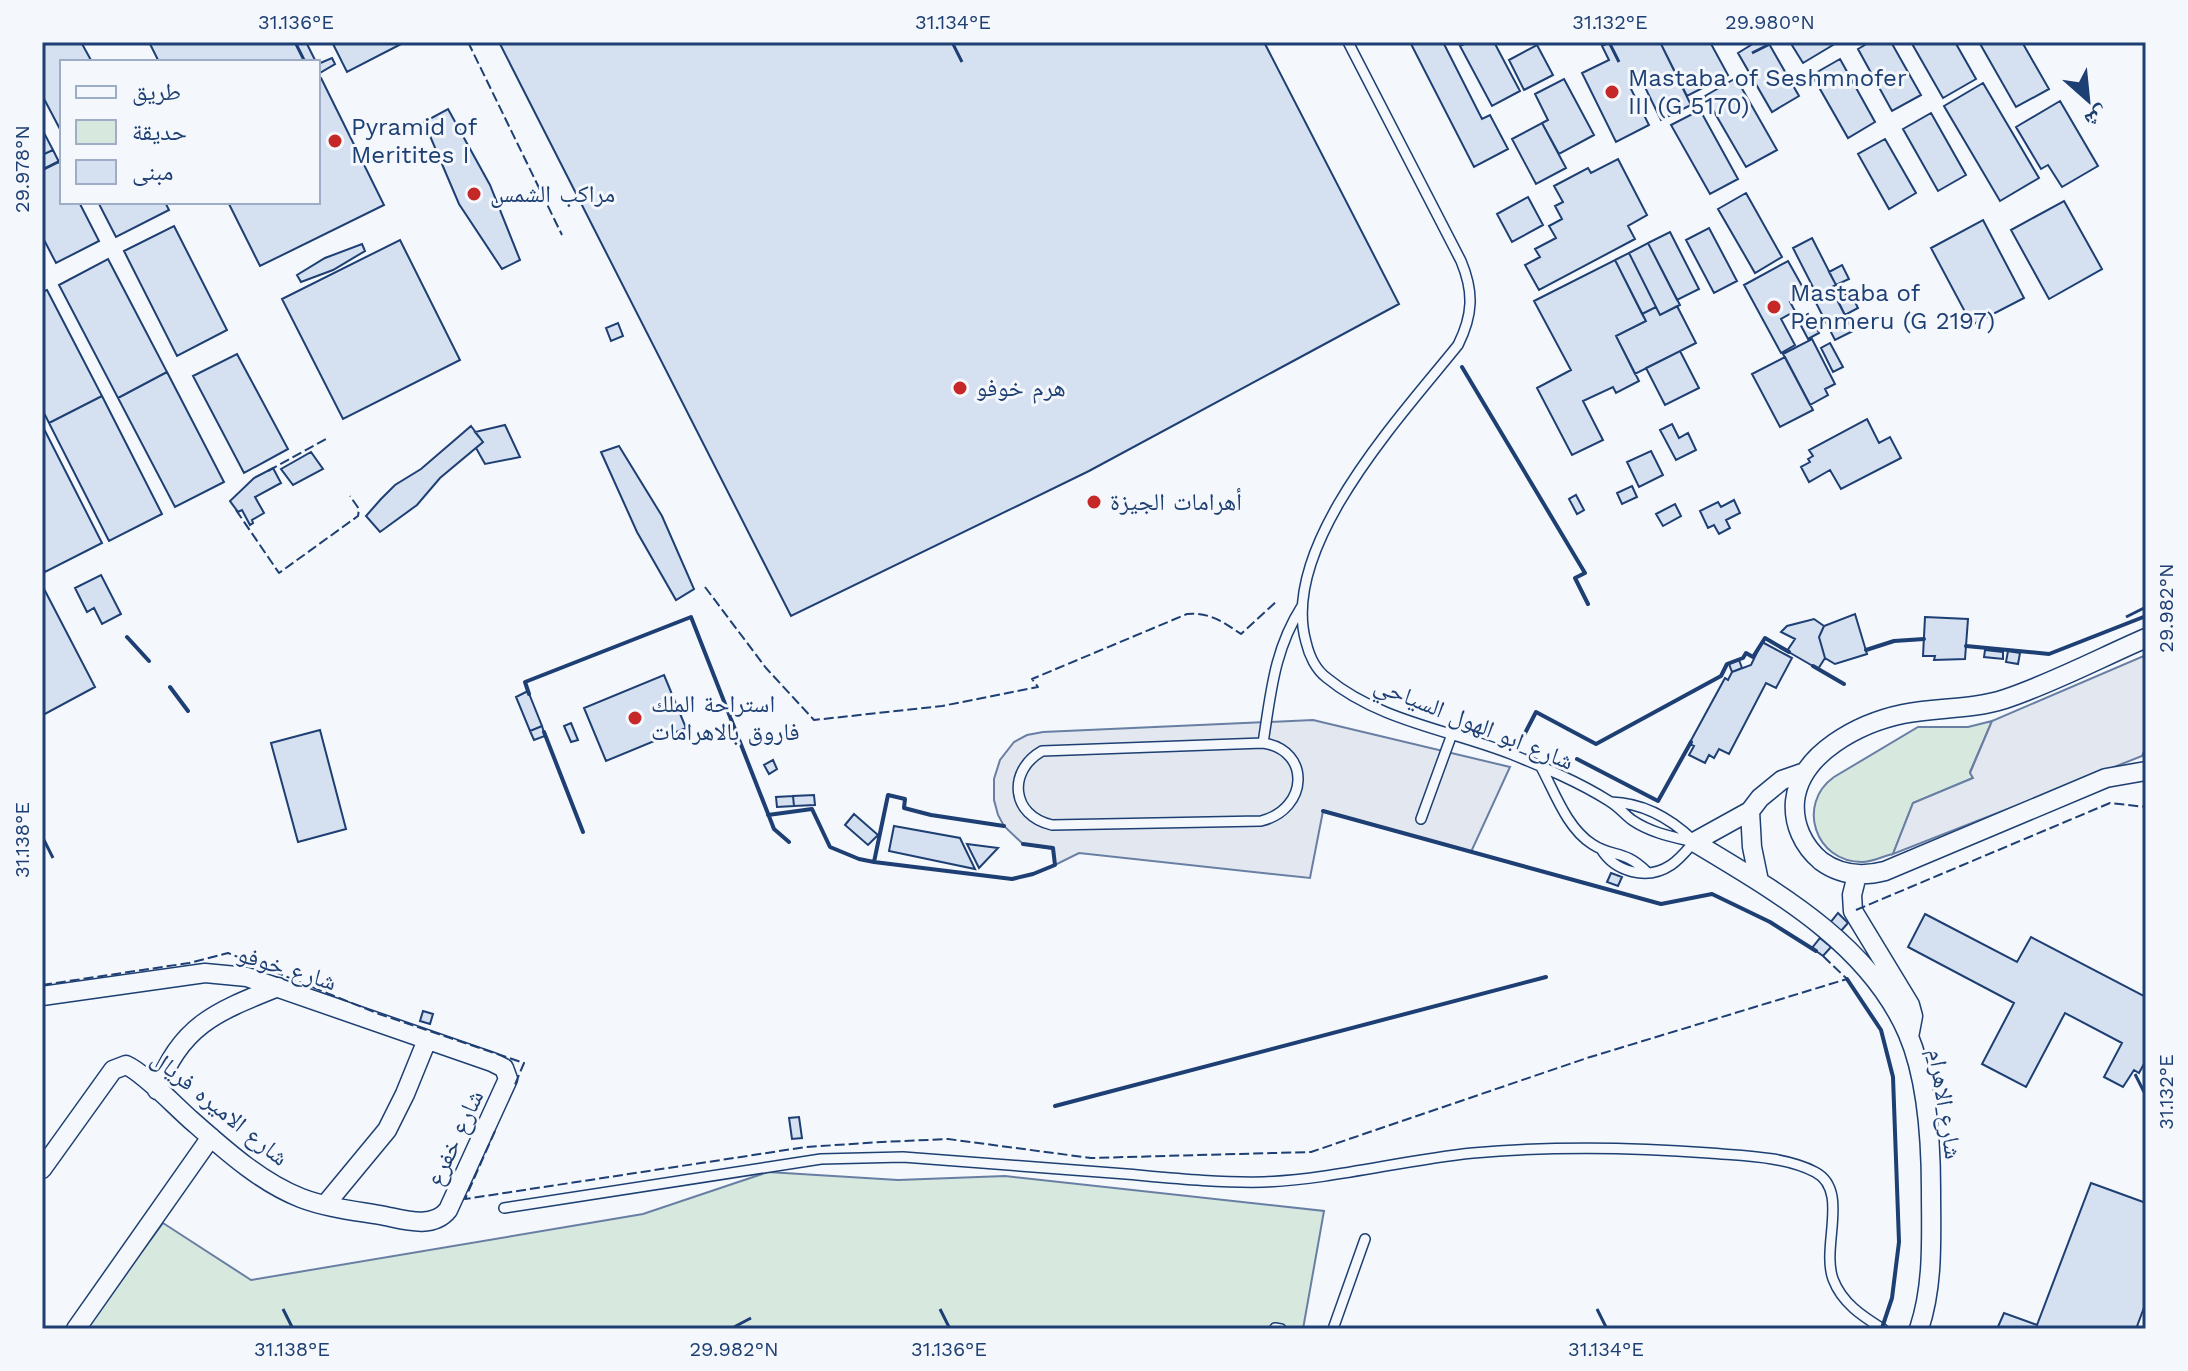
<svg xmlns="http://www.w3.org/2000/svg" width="2188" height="1371" viewBox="0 0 2188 1371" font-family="'Work Sans','Noto Naskh Arabic',sans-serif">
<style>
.green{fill:#d7e8df;stroke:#687fa3;stroke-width:2}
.parking{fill:#e3e8f0;stroke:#687fa3;stroke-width:2}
.building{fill:#d5e0f0;stroke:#1d3f73;stroke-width:2}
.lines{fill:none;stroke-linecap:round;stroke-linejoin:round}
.service-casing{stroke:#1d3f73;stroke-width:12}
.minor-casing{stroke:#1d3f73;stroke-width:21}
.service{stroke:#f4f7fb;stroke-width:9}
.minor{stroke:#f4f7fb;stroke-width:18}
.fence{stroke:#1d3f73;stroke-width:2;stroke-dasharray:10 4;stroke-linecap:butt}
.wall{stroke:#1d3f73;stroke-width:4}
.ticks{fill:none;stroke:#1d3f73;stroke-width:3}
.poi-dot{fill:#c62828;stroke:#f4f7fb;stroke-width:3}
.labels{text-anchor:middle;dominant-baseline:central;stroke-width:6;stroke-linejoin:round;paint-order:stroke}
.poi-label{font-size:24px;fill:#1d3f73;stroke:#f4f7fb;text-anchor:start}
.street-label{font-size:24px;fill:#1d3f73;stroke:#f4f7fb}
.neatline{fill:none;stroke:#1d3f73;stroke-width:3}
.ticks-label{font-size:20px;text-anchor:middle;fill:#1d3f73}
</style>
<rect width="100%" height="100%" fill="#f4f7fb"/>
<path class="green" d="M1992 721 1970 772 1973 778 1913 803 1893 854C1883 856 1873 862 1862 862 1815 862 1796 804 1834 777L1918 727H1968Z
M768 1172 898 1180 1005 1176 1324 1211 1303 1329H85L163 1223 251 1280 643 1214Z"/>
<path class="parking" d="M2146 655V747L2142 756 1893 854 1913 803 1973 778 1970 773 1992 721Z
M1313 720 1510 767 1471 852 1323 811 1310 878 1079 853 1055 865 1053 849 1023 844 1004 826 998 815 994 800V779L1000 760 1014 742 1027 735 1043 732Z"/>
<path class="building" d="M49 42H81L92 62H62V133L42 95V46Z
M149 42H306L316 62H159Z
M332 42H405L347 72Z
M499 42H1264L1399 304 1089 471 791 616Z
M1410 42H1443L1482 119 1490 115 1508 149 1474 167Z
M1468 42H1494L1520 91 1492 106 1460 46Z
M1610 42H1660L1691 105 1661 120 1642 81 1630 87 1649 125 1616 142 1582 73 1609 60 1602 46Z
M1660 42H1710L1728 75 1687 96Z
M1756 42H1768L1799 96 1772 112 1738 53Z
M1790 42H1831L1833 45 1803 63Z
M1870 42H1891L1921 95 1892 111 1858 49Z
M1911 42H1955L1976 79 1943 98Z
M1979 42H2022L2049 89 2016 107Z
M1537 45 1553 75 1524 90 1509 60Z
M332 58 335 64 318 74V64Z
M1840 59 1875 122 1848 138 1812 75Z
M321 78 384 205 260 266 228 202H318V79Z
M1736 78 1777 150 1746 167 1705 96Z
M1564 79 1594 135 1559 154 1542 123 1548 120 1535 94Z
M1983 83 2039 178 2000 201 1944 106Z
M2060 101 2098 166 2062 187 2048 165 2041 169 2016 127Z
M448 109 490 185 520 260 502 269 459 204 424 122Z
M1700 110 1738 179 1710 194 1671 125Z
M1931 113 1966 175 1938 191 1903 129Z
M1542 123 1566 168 1536 184 1512 139Z
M42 129 53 150 42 155Z
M1885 139 1916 193 1889 209 1858 154Z
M53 150 62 168V202H79L99 241 56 263 42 236V155Z
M1618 159 1647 215 1628 226 1635 239 1539 290 1525 265 1540 257 1535 249 1556 238 1549 226 1562 219 1555 206 1563 202 1554 186 1588 168 1591 173Z
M1746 193 1782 257 1755 273 1718 209Z
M1528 197 1543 225 1512 242 1497 214Z
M2064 201 2102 269 2049 299 2011 230Z
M98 202H165L169 210 116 237Z
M1983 220 2024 298 1972 325 1931 248Z
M174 226 227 330 177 356 124 251Z
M1709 228 1737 281 1714 293 1686 240Z
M1670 232 1699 289 1677 300 1648 243Z
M1812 238 1836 285 1817 295 1793 248Z
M400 240 460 360 343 419 282 299Z
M1648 243 1680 305 1660 315 1629 253Z
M362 244 365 251 333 270 301 282 297 275 325 258Z
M1629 253 1656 307 1642 314 1615 260Z
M108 259 167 372 118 398 59 285Z
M1615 260 1646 321 1616 336 1639 381 1616 393 1613 387 1583 401 1603 440 1572 455 1537 388 1571 370 1534 301Z
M1788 261 1806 293 1790 302 1795 311 1781 319 1795 345 1781 353 1744 285Z
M1842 265 1849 279 1836 285 1829 272Z
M1831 288 1853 331 1835 340 1813 297Z
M47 290 102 396 49 423 42 409V292Z
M1850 292 1858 308 1845 315 1837 299Z
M1677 306 1696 343 1635 374 1616 336 1646 321 1642 314 1656 307 1660 315Z
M1808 314 1819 333 1808 339 1798 320Z
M618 323 623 336 611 341 606 328Z
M1812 339 1835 384 1825 389 1828 395 1810 405 1783 354Z
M1830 343 1843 367 1833 372 1821 348Z
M1680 351 1699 388 1665 405 1646 368Z
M237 354 288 449 244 473 193 376Z
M1785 357 1813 410 1780 427 1752 374Z
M167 372 224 482 175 507 118 398Z
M102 396 162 514 109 541 49 423Z
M1867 419 1879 443 1890 437 1901 458 1841 489 1830 470 1809 482 1801 467 1810 462 1808 459 1813 456 1809 450Z
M1672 424 1679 438 1688 433 1696 450 1676 460 1660 430Z
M42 425 102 543 45 572 42 567Z
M505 425 520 457 485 464 476 448 483 442 475 432Z
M471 426 483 442 440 478 417 505 380 532 366 516 381 499 395 485 421 469Z
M619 446 662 516 694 589 676 600 637 532 601 452Z
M1651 451 1663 475 1639 487 1627 462Z
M311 452 323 469 293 485 281 469Z
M273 468 281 483 255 497 264 513 252 520 253 523 250 525 242 510 238 512 230 501 254 478Z
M1632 486 1637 497 1622 504 1617 493Z
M1576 495 1584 510 1577 514 1569 499Z
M1734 500 1740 513 1726 520 1730 528 1719 534 1714 525 1708 528 1700 511 1718 502 1721 507Z
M1675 504 1681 516 1663 526 1656 514Z
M101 575 121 614 102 624 94 608 87 612 75 588Z
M42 585 95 687 43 715 42 714Z
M1855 614 1867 654 1835 664 1825 658 1819 637 1824 626Z
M1925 617 1968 619 1965 659 1934 660 1935 656H1923Z
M1814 619 1824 626 1819 637 1825 658 1818 669 1787 651 1795 639 1781 632 1787 626Z
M1762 642 1792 658 1776 688 1766 683 1729 754 1719 749 1714 758 1709 755 1705 763 1689 755 1694 746 1689 744 1725 678 1728 680 1732 672 1751 665Z
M1985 650 2003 652V659L1984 657Z
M2008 651 2020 653 2018 664 2006 662Z
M1739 660 1742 668 1732 672 1729 664Z
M664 675 686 728 606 761 584 708Z
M528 691 542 726 530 731 516 697Z
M571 723 578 740 571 742 564 726Z
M542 726 545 736 534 740 530 731Z
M320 730 346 829 298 842 271 743Z
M773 760 777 769 769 774 764 765Z
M814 795 815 805 794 806 793 796Z
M793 796 794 806 777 807 776 797Z
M854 814 878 835 868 845 845 825Z
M894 826 960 838 975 869 889 851Z
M967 844 998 848 979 868Z
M1611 873 1622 877 1618 886 1607 882Z
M1838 913 1848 923 1840 932 1830 923Z
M1925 914 2017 962 2031 937 2146 997V1060L2139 1073 2134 1070 2123 1087 2104 1077 2122 1043 2065 1013 2026 1087 1982 1064 2014 1003 1908 947Z
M1820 938 1831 947 1823 956 1812 948Z
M423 1011 433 1014 430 1024 420 1021Z
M799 1117 802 1138 792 1139 789 1118Z
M2091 1183 2146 1203V1302L2136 1329H1997L2004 1313 2037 1325Z"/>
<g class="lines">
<defs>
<path id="service" d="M1348 42 1461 261C1474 292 1473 315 1458 345 1402 415 1279 546 1306 642 1309 655 1316 670 1327 678 1379 721 1450 730 1511 754 1543 767 1579 782 1609 801 1618 806 1624 814 1632 820 1651 833 1673 837 1694 842
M1263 743C1311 750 1309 809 1261 821L1052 825C1011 816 1007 771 1042 751Z
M1263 743C1271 692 1274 650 1302 606
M1541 767C1555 793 1567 828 1592 844 1613 858 1624 849 1647 872
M1611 802C1644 803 1670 818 1693 840
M1421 819 1452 734
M1601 849C1615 872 1647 881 1671 865 1680 859 1687 850 1694 842
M504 1208 821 1159 903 1157C977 1162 1051 1168 1126 1174 1171 1178 1218 1183 1264 1182 1334 1179 1403 1160 1473 1153 1552 1146 1630 1147 1709 1153 1743 1156 1784 1156 1815 1172 1850 1190 1821 1246 1833 1279 1842 1303 1862 1316 1883 1329
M1275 1328 1281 1329
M1333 1329 1365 1239"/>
<path id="minor" d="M2146 638C2100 658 2053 683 2005 699 1971 710 1937 707 1903 714 1860 723 1800 753 1795 801 1793 824 1803 846 1821 861 1840 875 1862 877 1885 871L2106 778 2146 771
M1750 811 1752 847 1759 881
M1694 842C1775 891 1869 943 1908 1034 1927 1079 1931 1142 1931 1190 1931 1237 1934 1284 1919 1329
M1694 842 1750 811 1760 798 1782 780 1805 772
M1857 875 1852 895 1853 911 1910 1005 1913 1016 1909 1037
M42 996 205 973 247 977 492 1062 504 1068 508 1079 448 1210C433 1229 405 1220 385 1216 357 1211 327 1208 301 1198 260 1182 224 1149 191 1120 175 1106 144 1073 126 1065L113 1070 42 1169
M157 1090C180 1025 218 1011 278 987
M325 1205 387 1130 405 1094 427 1040
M76 1329 211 1137"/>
</defs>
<use href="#service" class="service-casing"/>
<use href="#minor" class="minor-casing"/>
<use href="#service" class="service"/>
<use href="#minor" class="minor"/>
<path class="fence" d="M468 42 562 235
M268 471 326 439
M236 510 279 573 358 516 359 509 350 496
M705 587 766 668 814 720 942 706 1038 687 1032 679 1187 614C1210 612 1223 622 1241 634L1277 601
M1856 910 2110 803 2146 807
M42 985 189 963 228 953 379 1014 524 1063 514 1087
M495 1131 465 1199 806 1147 882 1142 948 1139 1091 1158 1311 1152 1587 1058 1847 979 1823 956 1824 954"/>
<path class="wall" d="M1462 367 1585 573 1575 578 1588 604
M127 637 149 661
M1966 646 2049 654 2146 616
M1866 650 1894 641 1924 639
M1813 666 1844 684
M170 687 188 711
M529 694 525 682 691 617 774 829 789 842
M544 732 583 832
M1523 737 1536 712 1596 744 1721 676 1727 664 1743 658 1746 653 1753 657 1765 638 1789 652
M1577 759 1658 801 1691 742
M1323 811 1661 904 1712 894 1770 922 1816 951
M768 815 812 809 830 847 859 859 874 862
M1004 826 931 815 904 808 905 799 888 795 874 862 1012 879 1033 874 1055 865 1053 848 1023 844
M1847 979 1881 1030 1893 1077 1899 1242 1892 1298 1882 1328
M1055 1106 1546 977"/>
</g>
<path class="ticks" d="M296 44 305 62M953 44 962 62M1610 44 1619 62M1752 53 1770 44M44 169 62 160M2126 617 2144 608M44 840 53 858M2135 1074 2144 1092M283 1309 292 1327M940 1309 949 1327M1597 1309 1606 1327M734 1327 751 1318"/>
<g class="poi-dot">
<circle cx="1612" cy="92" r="8"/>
<circle cx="335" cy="141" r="8"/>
<circle cx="474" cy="194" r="8"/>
<circle cx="1774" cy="307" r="8"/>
<circle cx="960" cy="388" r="8"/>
<circle cx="1094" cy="502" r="8"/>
<circle cx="635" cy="718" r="8"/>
</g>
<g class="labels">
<g class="poi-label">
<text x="1628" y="78">Mastaba of Seshmnofer<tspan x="1628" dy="28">III (G 5170)</tspan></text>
<text x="351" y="127">Pyramid of<tspan x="351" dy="28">Meritites I</tspan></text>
<text x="490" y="194">مراكب الشمس</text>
<text x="1790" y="293">Mastaba of<tspan x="1790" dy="28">Penmeru (G 2197)</tspan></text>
<text x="976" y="388">هرم خوفو</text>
<text x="1110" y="502">أهرامات الجيزة</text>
<text x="651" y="704">استراحة الملك<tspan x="651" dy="28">فاروق بالاهرامات</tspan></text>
</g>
<g class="street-label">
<text transform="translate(1474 723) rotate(22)">شارع ابو الهول السياحي</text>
<text transform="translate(287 968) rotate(17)">شارع خوفو</text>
<text transform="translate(1945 1104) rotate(81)">شارع الاهرام</text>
<text transform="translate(220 1108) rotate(39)">شارع الاميره فريال</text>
<text transform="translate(455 1138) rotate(-65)">شارع خفرع</text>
</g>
</g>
<rect width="2188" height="1371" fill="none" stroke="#f4f7fb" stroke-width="88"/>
<rect x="60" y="60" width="260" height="144" fill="#f4f7fb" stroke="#9eadc5" stroke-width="2"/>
<rect x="76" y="86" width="40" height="12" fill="#f4f7fb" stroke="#9eadc5" stroke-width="2"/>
<text x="132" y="100" font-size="24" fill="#1d3f73">طريق</text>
<rect x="76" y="120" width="40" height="24" fill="#d7e8df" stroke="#9eadc5" stroke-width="2"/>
<text x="132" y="140" font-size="24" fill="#1d3f73">حديقة</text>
<rect x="76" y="160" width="40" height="24" fill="#d5e0f0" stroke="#9eadc5" stroke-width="2"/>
<text x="132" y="180" font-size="24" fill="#1d3f73">مبنى</text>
<g transform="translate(2088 100) rotate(153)" stroke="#f4f7fb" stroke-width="6" paint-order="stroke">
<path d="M0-6L14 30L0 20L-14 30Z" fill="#1d3f73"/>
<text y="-12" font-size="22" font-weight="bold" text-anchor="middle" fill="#1d3f73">ش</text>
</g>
<rect x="44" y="44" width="2100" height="1283" class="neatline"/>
<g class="ticks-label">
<text x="296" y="29">31.136°E</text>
<text x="953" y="29">31.134°E</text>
<text x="1610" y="29">31.132°E</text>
<text x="1770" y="29">29.980°N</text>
<text transform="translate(22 169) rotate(-90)" y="7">29.978°N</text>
<text transform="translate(2166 608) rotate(-90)" y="7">29.982°N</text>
<text transform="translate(22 840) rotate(-90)" y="7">31.138°E</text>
<text transform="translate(2166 1092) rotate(-90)" y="7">31.132°E</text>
<text x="292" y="1356">31.138°E</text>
<text x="734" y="1356">29.982°N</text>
<text x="949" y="1356">31.136°E</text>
<text x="1606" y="1356">31.134°E</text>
</g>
</svg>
